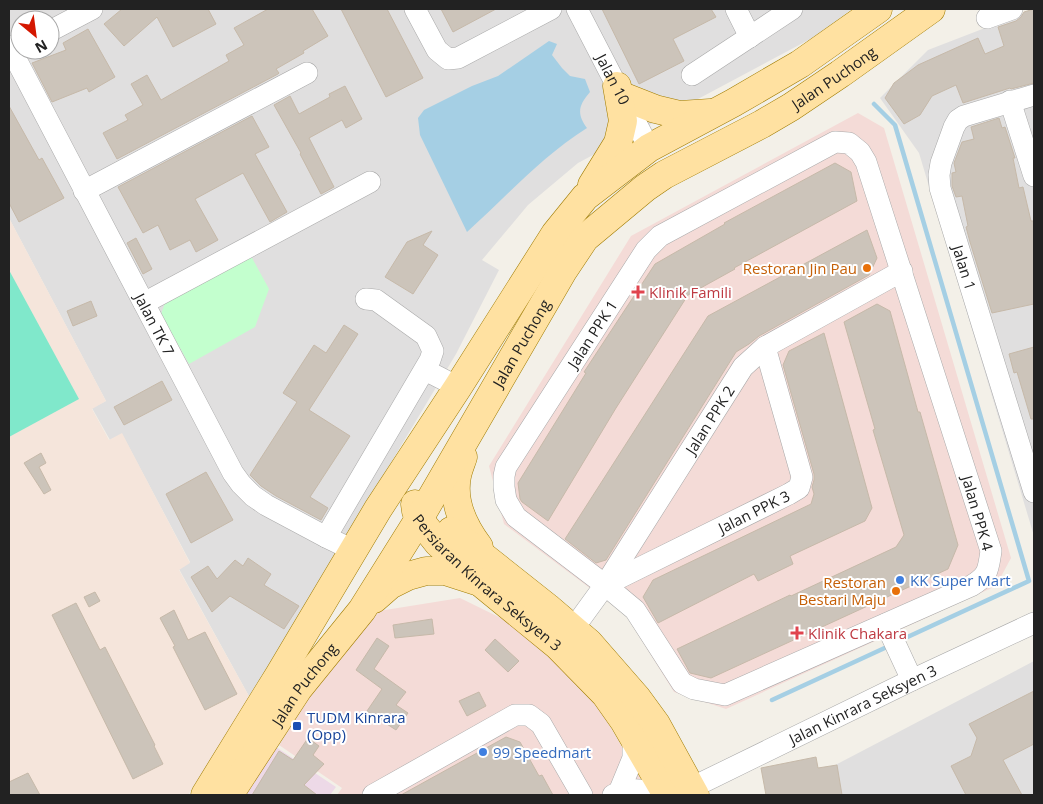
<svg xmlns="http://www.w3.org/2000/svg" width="1043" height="804" viewBox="0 0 1043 804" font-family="'Open Sans',sans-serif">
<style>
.residential{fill:#e0dfdf;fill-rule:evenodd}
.commercial{fill:#f4dbd7}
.industrial{fill:#edd9e7}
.military{fill:#f5e5db}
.park{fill:#c3ffce}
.pitch{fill:#80e8cb}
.water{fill:#a5cfe4}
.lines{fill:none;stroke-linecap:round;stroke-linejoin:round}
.stream{stroke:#a5cfe4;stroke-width:4.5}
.building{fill:#ccc4ba;stroke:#c6b9a9}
.minor-casing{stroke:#a9a9a9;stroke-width:22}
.major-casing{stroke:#a07c00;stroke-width:29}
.minor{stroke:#fff;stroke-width:21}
.major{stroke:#ffe1a1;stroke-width:28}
.food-dot{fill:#e8710a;stroke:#fff;stroke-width:2}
.health-dot{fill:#e0444e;stroke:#fff;stroke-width:2}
.shop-dot{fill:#3f7fe0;stroke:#fff;stroke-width:2}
.transit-dot{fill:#1a4fb4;stroke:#fff;stroke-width:2}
.labels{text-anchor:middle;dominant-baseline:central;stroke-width:4;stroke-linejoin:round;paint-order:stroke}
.street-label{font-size:15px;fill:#222;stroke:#fff}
.food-label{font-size:15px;fill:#c56008;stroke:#fff;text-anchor:end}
.health-label{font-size:15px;fill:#be3a42;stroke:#fff;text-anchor:start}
.shop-label{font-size:15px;fill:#366cbe;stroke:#fff;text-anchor:start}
.transit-label{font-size:15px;fill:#164399;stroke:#fff;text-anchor:start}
</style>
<rect width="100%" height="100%" fill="#f3f0e8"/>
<path class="residential" d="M9 9H852L814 37 578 163 528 205 482 260 499 270 456 354 250 698 179 569 190 562 122 434 110 440 92 408 106 401 9 218ZM20 20H50V50H20Z
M1034 9V536L919 153 880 98 928 50Z
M1034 661V795H778Z"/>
<path class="commercial" d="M858 113 884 128 1011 558 996 586 726 709 674 692 626 615 504 524 489 466 631 236Z
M460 598 509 622 567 673 600 709 650 795H337L342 788 279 745 313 692 379 611Z"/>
<path class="industrial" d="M276 747 336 787 330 795H244Z"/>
<path class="military" d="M9 218 106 401 92 409 109 440 122 433 190 563 179 570 250 698 188 795H9Z"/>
<path class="park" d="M251 256 269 289 255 327 189 364 161 314 165 303Z"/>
<path class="pitch" d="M9 270 79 399 9 437Z"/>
<path class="water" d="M549 41 557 44 552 55 562 68 570 76 585 79 590 92C579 105 576 113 587 128 541 157 507 196 467 232L420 135 418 118 424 110 472 86 498 76Z"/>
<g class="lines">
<path class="stream" d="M874 104 895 125 1029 581 901 640
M772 700 889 646"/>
</g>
<path class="building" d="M122 9H208L216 24 173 47 157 17 124 46 104 24Z
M268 9H312L328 36 303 51 304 53 276 69 279 73 278 74 117 159 103 133 128 120 125 115 143 105 131 84 147 75 161 100 229 61 226 55 244 45 234 28Z
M341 9H387L423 78 386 97Z
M441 9H496L453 32Z
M602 9H711L716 17 673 39 684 61 639 84Z
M1034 9V83L1011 89 1010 88 963 103 956 85 932 96 920 115 904 124 885 98 894 83 918 65 978 38 985 54 1004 46 998 27 1016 21 1021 17 1024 12Z
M88 29 115 77 89 92 87 88 52 102 32 63 66 50 63 43Z
M345 86 362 119 346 128 342 120 309 138 334 187 321 194 300 154 301 153 274 105 290 96 299 114 330 97 329 94Z
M9 106 39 160 42 158 64 198 19 222 9 203Z
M252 116 269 147 255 154 287 212 270 222 243 173 195 199 218 240 196 252 190 240 170 250 158 225 143 233 118 187Z
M999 118 1002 128 1005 127 1015 158H1013L1019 188 1023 187 1031 221H1034V304L992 313 970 242 966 227 968 226 962 196 956 197 952 186V173L956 172 954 163 962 142 974 139 971 127Z
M835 163 851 172 857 201 734 268 735 269 688 295 616 408 548 521 522 502 520 499 518 483 586 373 584 372 655 264 725 224 724 223Z
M867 230 877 258 869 275 759 336 749 344 736 352 606 560 596 563 565 539 708 316Z
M432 231 423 245 438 255 413 294 385 277 407 242Z
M136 238 152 269 143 274 127 243Z
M91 301 97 316 73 326 67 311Z
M877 304 890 311 918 412H920L958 545 948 569 711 678 690 673 677 649 790 595 791 596 896 547 904 535 873 430 875 429 844 322Z
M344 325 358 334 309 410 350 436 310 497 328 508 321 520 276 496 261 486 250 475 297 402 283 393 314 345 326 353Z
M824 333 872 508 865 521 790 556 793 564 758 581 754 574 658 623 643 597 653 580 811 504 814 494 812 487 814 480V474L783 365 789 351Z
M1034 347V419H1031L1017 372 1014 373 1009 354Z
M162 381 172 400 124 425 114 407Z
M41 453 46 463 39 467 51 490 44 494 24 463Z
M206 472 233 520 191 543 166 494Z
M248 558 271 574 264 585 299 606 284 629 230 596 212 612 191 577 208 566 217 579 235 560 243 566Z
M95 592 100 601 89 607 84 597Z
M76 603 100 650 105 647 155 745 154 746 163 764 133 779 52 615Z
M174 610 188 640 205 632 237 694 205 710 173 647 175 646 160 618Z
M432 619 434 634 395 638 393 625Z
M377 638 389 646 374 669 406 692 396 705 408 713 396 730 367 711 382 689 356 670Z
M495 639 519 661 508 672 485 650Z
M1034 691V744L1003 760 1022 795H966L951 766 971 756 977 738 969 724Z
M479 692 486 706 467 716 459 701Z
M506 737 520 742 539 776 542 775 553 795H401Z
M308 738 319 746 313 755 324 764 304 785 317 795H252L279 751 293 760Z
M816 757 818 768 837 765 842 795H766L761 768Z
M28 773 40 795H9V782Z"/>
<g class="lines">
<defs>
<g id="minor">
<path d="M415 9 437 50 448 59 458 58 551 9"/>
<path id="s1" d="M577 9 649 148"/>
<path d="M736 9 750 37"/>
<path d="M987 18 1012 9"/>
<path d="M50 31 92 9"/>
<path id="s2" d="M9 46 233 473 241 484 253 496 266 505 326 537 353 550"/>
<path d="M692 75 792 9"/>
<path id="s3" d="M1034 95 964 116 958 120 954 127 941 163 939 175 940 188 1034 492"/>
<path d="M1010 101 1034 176"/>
<path d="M835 142 849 143 860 152 866 162 991 551C988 570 989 575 971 586L725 695 694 689 682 683 635 610 605 585 516 517 506 500 504 487V476L506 467 646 250 660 236Z"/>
<path d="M84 191 307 73"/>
<path d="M144 303 370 182"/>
<path d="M425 370 458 387"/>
<path d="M326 537 430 360 433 351 426 336 376 300 366 299"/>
<path id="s4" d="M605 585 789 494 799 488 802 477 765 347"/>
<path d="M886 624 912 680"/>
<path id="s5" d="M573 629 605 585 743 367 765 347 902 271"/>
<path id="s6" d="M691 788 912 680 1034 623"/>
<path d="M619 792 633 758V734"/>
<path d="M373 795 515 715H529L541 724 582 795"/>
<path d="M613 795C625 789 643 787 654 795"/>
</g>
<g id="major">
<path d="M622 96 655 109 680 115 710 113"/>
<path d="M592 185 618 143 623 121 617 86"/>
<path d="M463 457C461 463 458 470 457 476 452 501 464 527 479 547"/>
<path id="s7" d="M415 504 416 511 419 519 438 543 481 583 558 646 605 694 624 721 667 795"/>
<path d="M451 531 547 607 589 643 637 698 656 724 695 795"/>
<path d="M374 599 390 585 408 576 426 571H445L476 581"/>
<path d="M205 795 279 675 378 509 458 387 555 234 585 197 649 148 733 103 800 64 878 9"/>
<path id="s8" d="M229 795 298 689 362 610 419 519 563 271 585 238 645 188 664 175 762 124 791 107 840 74 931 9"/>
</g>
</defs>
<use href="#minor" class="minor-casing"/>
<use href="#major" class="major-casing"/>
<use href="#minor" class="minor"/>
<use href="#major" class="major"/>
</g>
<g class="food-dot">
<circle cx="867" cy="268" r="5"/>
<circle cx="896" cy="591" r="5"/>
</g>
<g class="health-dot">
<path d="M635.5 284.5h5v5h5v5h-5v5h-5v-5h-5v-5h5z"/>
<path d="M794.5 625.5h5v5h5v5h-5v5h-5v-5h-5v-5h5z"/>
</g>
<g class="shop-dot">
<circle cx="900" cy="580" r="5"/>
<circle cx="483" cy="752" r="5"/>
</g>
<rect class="transit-dot" x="292" y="721" width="10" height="10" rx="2.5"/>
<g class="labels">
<g class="street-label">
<text stroke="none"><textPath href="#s8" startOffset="959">Jalan Puchong</textPath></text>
<text stroke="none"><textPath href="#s1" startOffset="79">Jalan 10</textPath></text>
<text stroke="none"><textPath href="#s3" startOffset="235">Jalan 1</textPath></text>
<text stroke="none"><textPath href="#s2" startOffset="314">Jalan TK 7</textPath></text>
<text transform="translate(592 334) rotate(-57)">Jalan PPK 1</text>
<text stroke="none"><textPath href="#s8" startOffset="539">Jalan Puchong</textPath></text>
<text stroke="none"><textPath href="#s5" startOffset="250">Jalan PPK 2</textPath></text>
<text stroke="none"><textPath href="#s4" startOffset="166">Jalan PPK 3</textPath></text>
<text transform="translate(978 513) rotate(74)">Jalan PPK 4</text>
<text stroke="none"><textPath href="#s7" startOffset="109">Persiaran Kinrara Seksyen 3</textPath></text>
<text stroke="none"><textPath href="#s8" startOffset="134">Jalan Puchong</textPath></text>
<text stroke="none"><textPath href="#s6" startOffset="191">Jalan Kinrara Seksyen 3</textPath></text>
</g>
<g class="food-label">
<text x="857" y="268">Restoran Jin Pau</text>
<text x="886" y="582">Restoran<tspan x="886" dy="17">Bestari Maju</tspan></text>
</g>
<g class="health-label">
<text x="649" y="292">Klinik Famili</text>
<text x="808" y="633">Klinik Chakara</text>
</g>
<g class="shop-label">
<text x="910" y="580">KK Super Mart</text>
<text x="493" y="752">99 Speedmart</text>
</g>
<g class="transit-label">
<text x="307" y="717">TUDM Kinrara<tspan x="307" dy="17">(Opp)</tspan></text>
</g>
</g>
<rect width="1043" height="804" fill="none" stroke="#222222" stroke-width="20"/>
<g transform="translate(35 35) rotate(151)"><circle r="24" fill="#ffffff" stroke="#a7a7a7"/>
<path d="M0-4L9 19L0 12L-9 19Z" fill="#d41700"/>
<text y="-8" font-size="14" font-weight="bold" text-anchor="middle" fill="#222222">N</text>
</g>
</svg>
